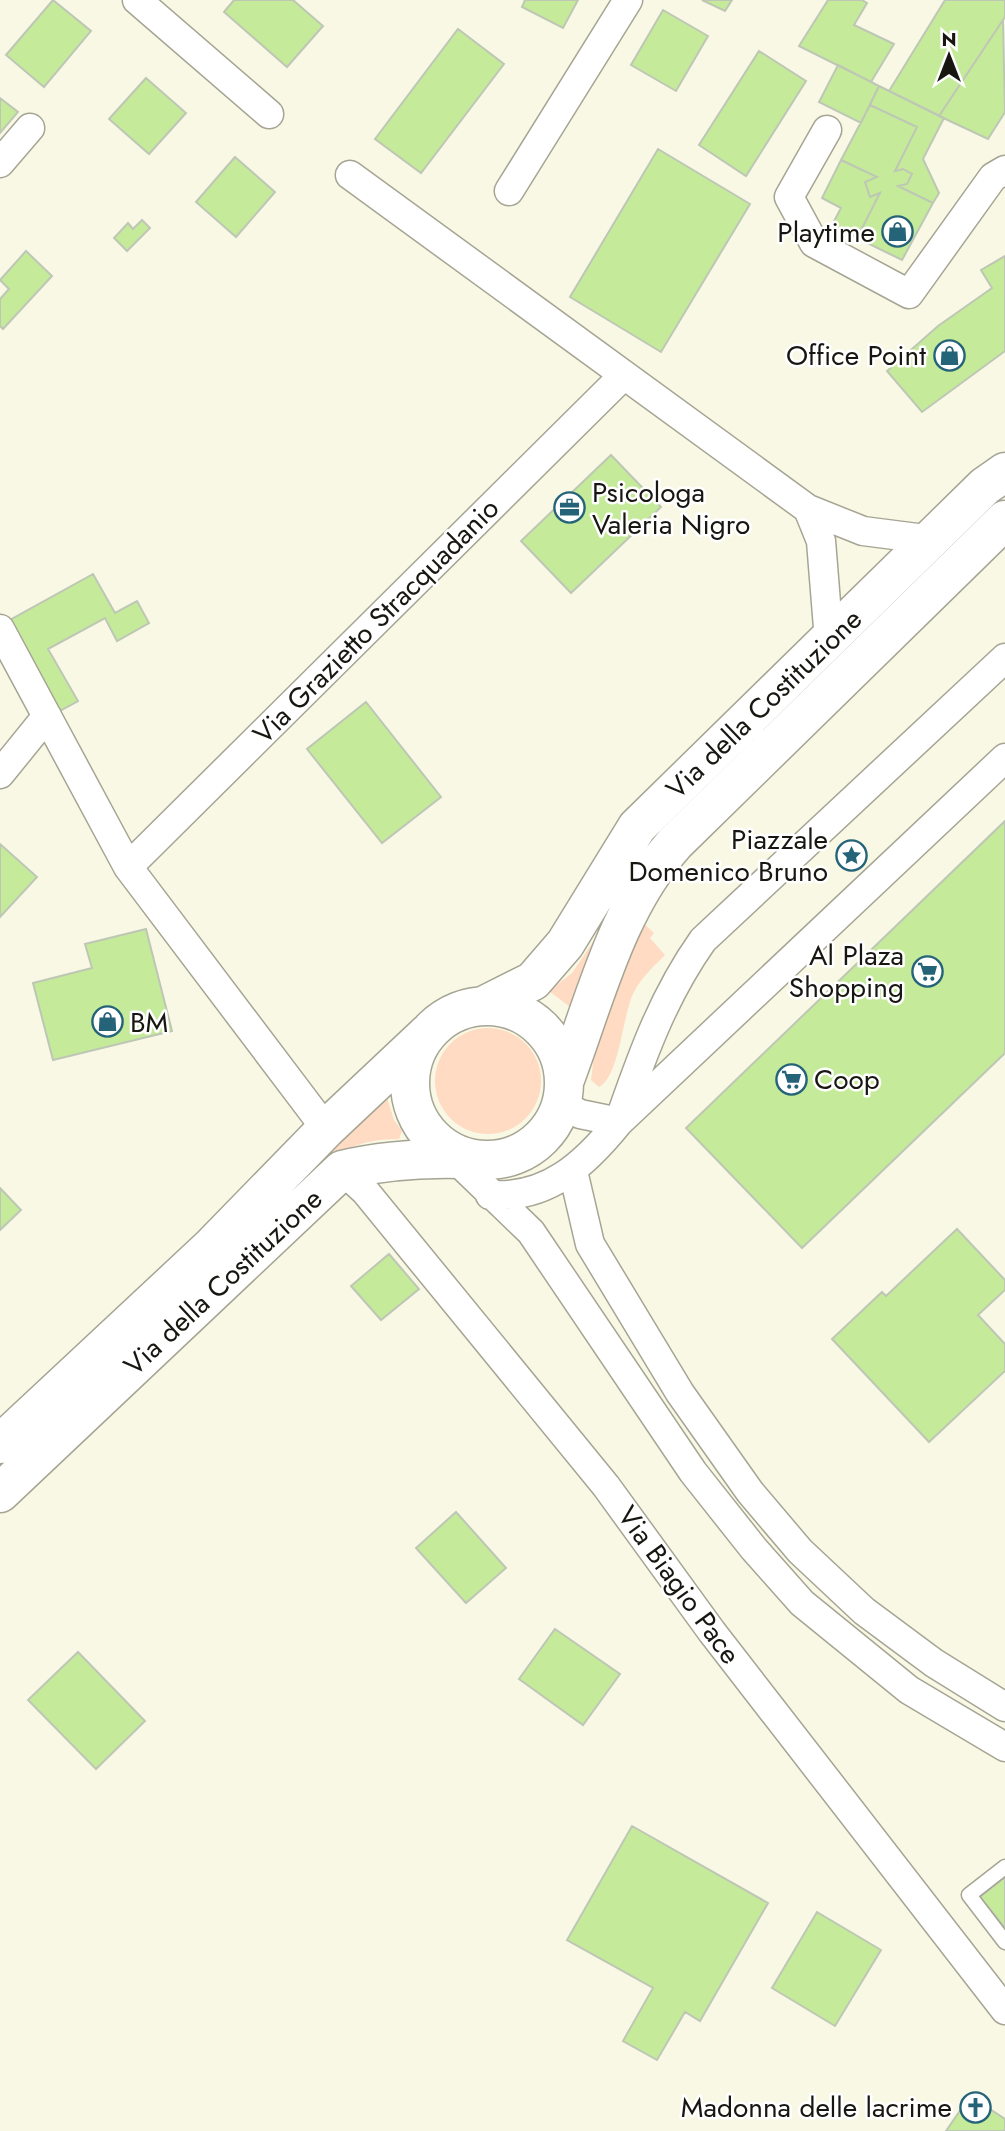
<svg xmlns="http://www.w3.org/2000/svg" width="1005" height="2131" viewBox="0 0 1005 2131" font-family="Jost,sans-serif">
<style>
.green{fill:#fedbc2}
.building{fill:#c5ea99;stroke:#bec7b6;stroke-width:2}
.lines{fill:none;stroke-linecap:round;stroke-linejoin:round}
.service-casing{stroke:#a6a594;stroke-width:17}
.minor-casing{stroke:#a6a594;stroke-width:31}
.secondary-casing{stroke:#a6a594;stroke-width:41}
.service{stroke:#fff;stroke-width:14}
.minor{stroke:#fff;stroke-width:28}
.secondary{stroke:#fff;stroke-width:38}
.labels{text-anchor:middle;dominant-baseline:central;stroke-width:5;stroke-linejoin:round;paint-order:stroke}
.poi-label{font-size:28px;fill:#171610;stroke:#fff;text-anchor:end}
.street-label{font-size:28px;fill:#171610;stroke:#fff}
</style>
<rect width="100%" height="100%" fill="#f9f8e5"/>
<path class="green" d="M640 920 654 933 650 938 665 955C654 966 641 978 634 992 622 1015 620 1076 599 1087L591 1080 596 1040Z
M597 936 570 1007 549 991 572 973Z
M435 1081a53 53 0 1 1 106 0a53 53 0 1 1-106 0Z
M382 1098H387L394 1120 402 1131 399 1139C359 1139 334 1152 303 1176Z"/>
<path class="building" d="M53 0 91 31 44 87 6 55Z
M234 0H293L323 26 287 67 224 12Z
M525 0H578L563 28 522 7Z
M702 0H732L725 11Z
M828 0H862L867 3 854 25 894 44 871 82 799 46Z
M945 0H1005V17L939 116 889 91Z
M663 10 708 36 676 91 631 65Z
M1003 20 1005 112 988 139 939 116Z
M458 29 504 64 421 173 375 139Z
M759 51 806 81 746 176 699 145Z
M838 65 879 86 861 123 819 102Z
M146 78 186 113 149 154 109 119Z
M879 86 944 118 923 159 939 193 933 203 898 186 907 184 912 174 903 169 895 171 917 127 870 105Z
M0 98 18 112 0 133Z
M870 105 917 127 895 171 903 169 912 174 907 184 898 186 933 203 902 260 857 238 880 193 870 197 865 182 877 177 841 160Z
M658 149 750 204 661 352 570 297Z
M235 157 275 192 236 237 196 202Z
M841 160 877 177 865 182 870 197 880 193 857 238 832 225 841 208 822 198Z
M142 220 150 228 127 251 114 238 128 223 133 229Z
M26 251 52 276 3 329 0 326V299L9 289 0 280Z
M1005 256V351L922 412 887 371 938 326 992 288 981 270Z
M611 455 661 507 571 593 521 541Z
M93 574 115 613 137 601 149 623 117 641 105 618 48 649 78 701 60 711 10 620Z
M366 702 441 797 382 843 307 749Z
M1005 821V1053L802 1248 686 1128Z
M0 844 37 877 0 917Z
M146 929 172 1031 53 1060 33 983 92 968 85 944Z
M0 1188 21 1210 0 1230Z
M957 1229 1005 1280V1290L978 1315 1005 1344V1371L929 1442 832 1339 882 1292 886 1296Z
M389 1254 419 1289 381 1320 351 1286Z
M456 1512 506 1568 466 1603 416 1548Z
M555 1629 620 1674 583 1725 519 1679Z
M78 1652 145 1721 96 1769 28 1700Z
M632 1826 768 1903 700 2021 685 2012 657 2060 623 2041 653 1988 567 1940Z
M1005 1877V1928L980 1897Z
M817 1912 881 1950 835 2026 772 1988Z
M970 2096 1005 2119V2131H946Z"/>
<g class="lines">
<defs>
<path id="service" d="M1005 1867 969 1895 1005 1942"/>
<path id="minor" d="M137 0 269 114
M827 130 789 197 814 243 909 294 993 177 1005 170
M0 163 30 128
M350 175 808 509 863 531 933 540
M509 191 628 0
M808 509 821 541 829 640
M0 629 128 867 326 1129
M0 774 47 716
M128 867 624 375
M561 1103 580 1114 619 1122
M621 1116C643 1053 664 995 703 940L1005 658
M447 1151 531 1232 693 1472 754 1549 802 1603 909 1690 1005 1747
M342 1170 365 1191 606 1486 712 1632 1005 2010
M573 1171 590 1244 680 1393 750 1492 800 1551 864 1611 934 1663 1005 1707
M490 1195C548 1199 585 1164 619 1122L1005 758"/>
<path id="secondary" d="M483 1006 533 981 565 944 637 827 985 486 1005 472
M410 1083a77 77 0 1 1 154 0a77 77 0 1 1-154 0Z
M564 1082C595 1000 616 909 675 843L1005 520
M0 1444 210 1248 326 1129 428 1033
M0 1493 342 1170C389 1159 435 1157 484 1160"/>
</defs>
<use href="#service" class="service-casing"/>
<use href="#minor" class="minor-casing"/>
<use href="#secondary" class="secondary-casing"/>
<use href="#service" class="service"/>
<use href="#minor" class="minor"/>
<use href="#secondary" class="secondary"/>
</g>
<defs>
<symbol id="shop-ring" viewBox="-11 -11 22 22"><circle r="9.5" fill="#fff" stroke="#256379" stroke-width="1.5"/><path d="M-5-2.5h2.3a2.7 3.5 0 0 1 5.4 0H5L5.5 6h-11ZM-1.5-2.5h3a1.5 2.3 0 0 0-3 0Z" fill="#256379"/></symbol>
<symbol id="office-ring" viewBox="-11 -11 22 22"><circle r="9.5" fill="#fff" stroke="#256379" stroke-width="1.5"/><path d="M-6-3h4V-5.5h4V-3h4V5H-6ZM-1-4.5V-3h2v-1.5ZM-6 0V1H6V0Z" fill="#256379"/></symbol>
<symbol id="sight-ring" viewBox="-11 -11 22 22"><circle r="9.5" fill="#fff" stroke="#256379" stroke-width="1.5"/><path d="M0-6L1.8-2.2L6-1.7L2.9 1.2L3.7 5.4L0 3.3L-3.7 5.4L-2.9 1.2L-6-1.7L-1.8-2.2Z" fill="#256379"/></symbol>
<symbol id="supermarket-ring" viewBox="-11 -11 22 22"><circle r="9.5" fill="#fff" stroke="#256379" stroke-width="1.5"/><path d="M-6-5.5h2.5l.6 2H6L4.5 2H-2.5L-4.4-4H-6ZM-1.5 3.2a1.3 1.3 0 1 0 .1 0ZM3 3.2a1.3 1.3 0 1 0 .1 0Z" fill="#256379"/></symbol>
<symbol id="church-ring" viewBox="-11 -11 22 22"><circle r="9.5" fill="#fff" stroke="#256379" stroke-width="1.5"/><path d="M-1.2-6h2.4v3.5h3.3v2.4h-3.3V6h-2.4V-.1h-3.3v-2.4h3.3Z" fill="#256379"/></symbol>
</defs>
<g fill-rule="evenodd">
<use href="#shop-ring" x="880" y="214" width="35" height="35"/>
<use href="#shop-ring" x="932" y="338" width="35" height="35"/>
<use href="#office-ring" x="552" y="490" width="35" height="35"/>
<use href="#sight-ring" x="834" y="838" width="35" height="35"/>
<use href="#supermarket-ring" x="910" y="954" width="35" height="35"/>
<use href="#shop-ring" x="90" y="1004" width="35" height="35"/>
<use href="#supermarket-ring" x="774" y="1062" width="35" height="35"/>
<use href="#church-ring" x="958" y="2090" width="35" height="35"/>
</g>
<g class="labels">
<g class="poi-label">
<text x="875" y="232">Playtime</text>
<text x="926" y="355">Office Point</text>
<text x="592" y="492" text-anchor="start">Psicologa<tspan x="592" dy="32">Valeria Nigro</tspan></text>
<text x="828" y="839">Piazzale<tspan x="828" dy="32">Domenico Bruno</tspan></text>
<text x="904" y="955">Al Plaza<tspan x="904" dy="32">Shopping</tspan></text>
<text x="130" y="1022" text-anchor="start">BM</text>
<text x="814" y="1079" text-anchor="start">Coop</text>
<text x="952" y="2107">Madonna delle lacrime</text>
</g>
<g class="street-label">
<text transform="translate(376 621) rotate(-45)">Via Grazietto Stracquadanio</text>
<text transform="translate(764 704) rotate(-44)">Via della Costituzione</text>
<text transform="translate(223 1282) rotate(-43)">Via della Costituzione</text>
<text transform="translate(679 1585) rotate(54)">Via Biagio Pace</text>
</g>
</g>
<g transform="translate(949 56)" stroke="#ffffff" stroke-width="5" paint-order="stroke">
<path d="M0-5L12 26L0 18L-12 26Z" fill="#171610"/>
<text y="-10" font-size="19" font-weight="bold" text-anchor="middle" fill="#171610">N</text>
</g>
</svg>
